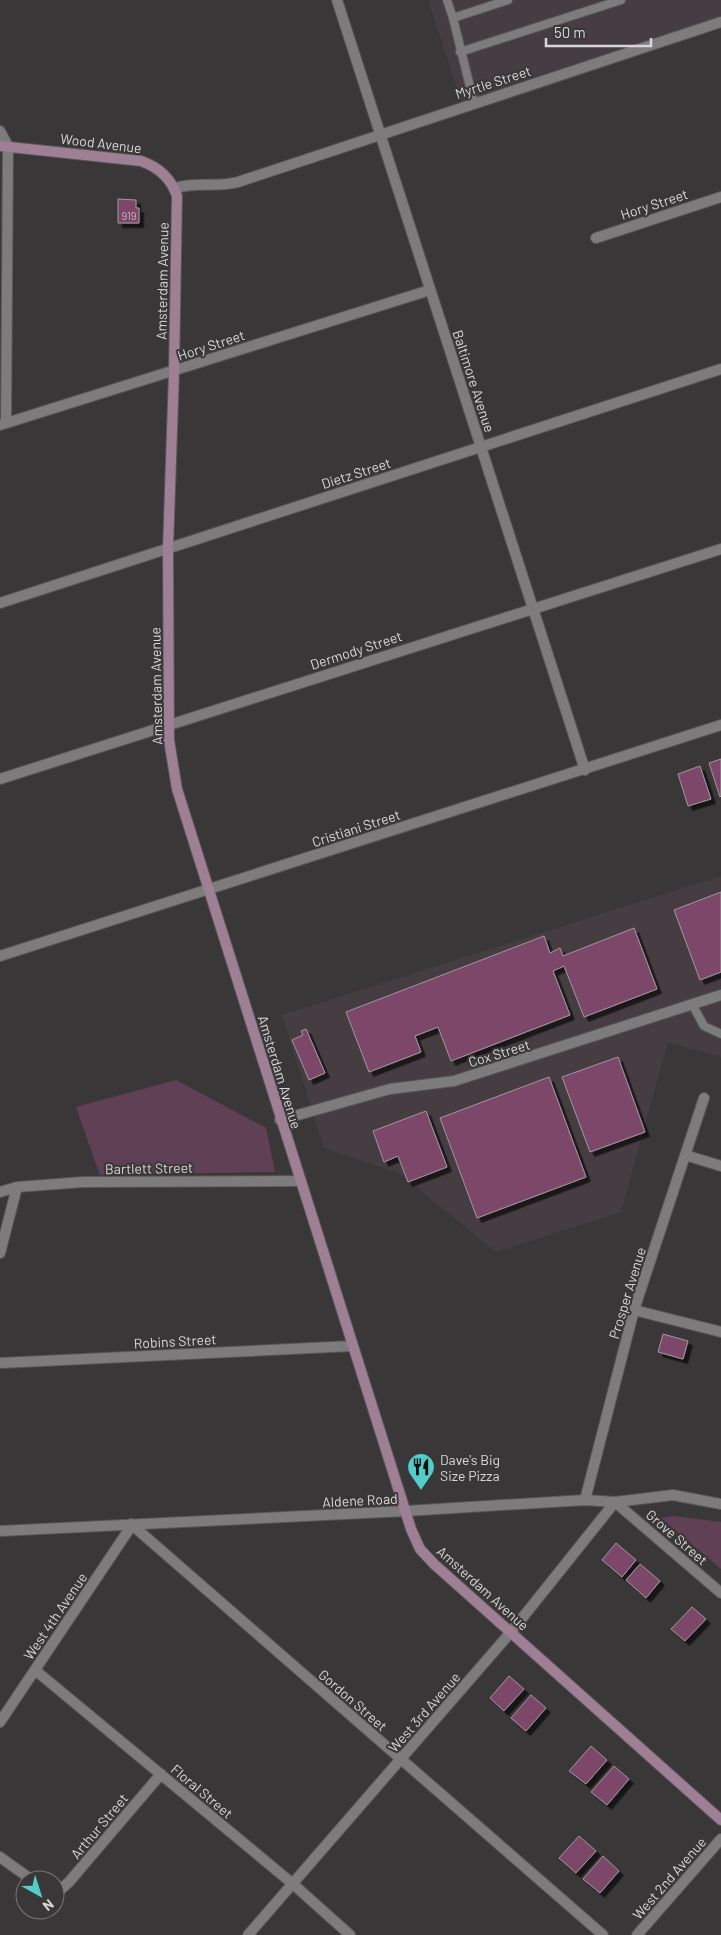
<svg xmlns="http://www.w3.org/2000/svg" width="721" height="1935" viewBox="0 0 721 1935" font-family="Barlow,sans-serif">
<style>
.built{fill:#463d42}
.green{fill:#604054}
.building{fill:#7d4669;stroke:#9e9a9c;filter:url(#shadow)}
.lines{fill:none;stroke-linecap:round;stroke-linejoin:round}
.service-casing{stroke:#585657;stroke-width:10}
.minor-casing{stroke:#585657;stroke-width:12}
.tertiary-casing{stroke:#585657;stroke-width:12}
.secondary-casing{stroke:#585657;stroke-width:12}
.service{stroke:#7e7b7d;stroke-width:8}
.minor{stroke:#7e7b7d;stroke-width:10}
.tertiary{stroke:#7e7b7d;stroke-width:10}
.secondary{stroke:#9f7f94;stroke-width:10}
.labels{text-anchor:middle;dominant-baseline:central;stroke-width:4;stroke-linejoin:round;paint-order:stroke}
.number-label{font-size:11px;fill:#c1b3bc}
.street-label{font-size:14px;fill:#d8d7d8;stroke:#3a3738}
.poi-label{font-size:14px;fill:#d8d7d8;stroke:#3a3738;text-anchor:start}
</style>
<defs>
<filter id="shadow"><feDropShadow dx="4.5" dy="4.5" stdDeviation="0" flood-color="#0009"/></filter>
</defs>
<rect width="100%" height="100%" fill="#3a3738"/>
<path class="built" d="M428 0H721V17L461 101Z
M721 876V1057L668 1042 621 1212 496 1252 399 1173 324 1148 282 1015Z"/>
<path class="green" d="M176 1080 266 1128 275 1172 100 1175 76 1107Z
M673 1516 721 1522V1569L661 1518Z"/>
<path class="building" d="M118 199 136 200V208H139V223H118Z
M721 759V796L720 797 709 763Z
M700 766 711 799 688 806 678 774Z
M721 892V972L700 980 674 910Z
M634 928 657 989 584 1017 564 966 553 971 570 1015 451 1061 438 1027 415 1036 421 1052 369 1072 346 1012 544 936 550 953 560 948 563 956Z
M306 1029 325 1073 309 1080 292 1040 303 1035 301 1031Z
M618 1057 645 1132 590 1152 562 1077Z
M549 1077 586 1177 477 1218 440 1118Z
M426 1111 447 1167 408 1182 398 1156 384 1162 373 1131Z
M663 1334 688 1341 683 1359 658 1352Z
M616 1543 636 1560 622 1577 602 1560Z
M640 1564 660 1581 646 1598 626 1580Z
M692 1607 706 1619 685 1641 671 1629Z
M509 1676 524 1689 504 1711 490 1698Z
M531 1695 546 1708 526 1731 511 1718Z
M591 1746 607 1760 586 1784 569 1771Z
M614 1766 629 1779 607 1805 591 1792Z
M579 1836 596 1851 576 1873 559 1858Z
M603 1856 619 1871 600 1893 583 1879Z"/>
<g class="lines">
<defs>
<path id="service" d="M447 0 453 18
M460 52 621 0
M474 103 453 18 508 0
M692 1004 704 1026 721 1034"/>
<path id="minor" d="M337 0 585 770
M0 131 8 146 6 423
M174 189C192 181 217 188 238 182L721 22
M596 238 721 197
M0 425 430 290
M0 603 721 369
M0 779 721 549
M0 956 721 725
M280 1120 390 1089 454 1081 721 995
M685 1155 721 1166
M0 1192 17 1187 83 1182 300 1181
M0 1253 17 1187
M634 1310 721 1332
M0 1363 352 1346
M585 1500 634 1310 704 1098
M0 1531 406 1511 585 1500 615 1502 673 1495 721 1504
M511 1632 615 1502 721 1593
M35 1670 293 1884 350 1935
M0 1722 130 1528 131 1524 603 1935
M0 1857 32 1880
M55 1891 60 1890 69 1882 161 1774
M637 1935 721 1839"/>
<path id="tertiary" d="M248 1935 511 1632"/>
<path id="secondary" d="M0 146 141 161C158 167 171 178 177 196L174 372 168 549 169 740 177 789 411 1529 420 1549 434 1564 721 1820"/>
</defs>
<use href="#service" class="service-casing"/>
<use href="#minor" class="minor-casing"/>
<use href="#tertiary" class="tertiary-casing"/>
<use href="#secondary" class="secondary-casing"/>
<use href="#service" class="service"/>
<use href="#minor" class="minor"/>
<use href="#tertiary" class="tertiary"/>
<use href="#secondary" class="secondary"/>
</g>
<defs>
<symbol id="restaurant-pin" viewBox="-11 -11 22 30"><path d="M0 17L-7.5 6A9.5 9.5 0 1 1 7.5 6Z" fill="#53cdc9" stroke="#3a3738"/><path d="M-5-6h1v4h1v-4h1v4h1v-4h1v5L-1.5 .5V6h-2V.5L-5-1ZM5-6V6H3V1.5H1.5Q1.5-4 5-6Z" fill="#111"/></symbol>
</defs>
<g fill-rule="evenodd">
<use href="#restaurant-pin" x="405" y="1451" width="32" height="43"/>
</g>
<g class="labels">
<g class="number-label">
<text x="129" y="215">919</text>
</g>
<g class="street-label">
<text transform="translate(493 82) rotate(-18)">Myrtle Street</text>
<text transform="translate(101 143) rotate(7)">Wood Avenue</text>
<text transform="translate(654 204) rotate(-18)">Hory Street</text>
<text transform="translate(162 281) rotate(-89)">Amsterdam Avenue</text>
<text transform="translate(211 345) rotate(-18)">Hory Street</text>
<text transform="translate(474 381) rotate(72)">Baltimore Avenue</text>
<text transform="translate(356 473) rotate(-18)">Dietz Street</text>
<text transform="translate(356 650) rotate(-18)">Dermody Street</text>
<text transform="translate(156 686) rotate(-91)">Amsterdam Avenue</text>
<text transform="translate(356 828) rotate(-18)">Cristiani Street</text>
<text transform="translate(499 1053) rotate(-17)">Cox Street</text>
<text transform="translate(280 1072) rotate(73)">Amsterdam Avenue</text>
<text transform="translate(149 1168) rotate(-1)">Bartlett Street</text>
<text transform="translate(627 1293) rotate(-73)">Prosper Avenue</text>
<text transform="translate(175 1341) rotate(-3)">Robins Street</text>
<text transform="translate(360 1500) rotate(-3)">Aldene Road</text>
<text transform="translate(677 1537) rotate(41)">Grove Street</text>
<text transform="translate(483 1588) rotate(42)">Amsterdam Avenue</text>
<text transform="translate(55 1616) rotate(-56)">West 4th Avenue</text>
<text transform="translate(353 1700) rotate(41)">Gordon Street</text>
<text transform="translate(424 1712) rotate(-49)">West 3rd Avenue</text>
<text transform="translate(202 1791) rotate(40)">Floral Street</text>
<text transform="translate(99 1826) rotate(-50)">Arthur Street</text>
<text transform="translate(669 1878) rotate(-49)">West 2nd Avenue</text>
</g>
<g class="poi-label">
<text x="440" y="1459">Dave's Big<tspan x="440" dy="16">Size Pizza</tspan></text>
</g>
</g>
<g transform="translate(40 1895) rotate(141)"><circle r="24" fill="#3a3738" stroke="#797778"/>
<path d="M0-4L9 19L0 12L-9 19Z" fill="#53cdc9"/>
<text y="-8" font-size="14" font-weight="bold" text-anchor="middle" fill="#d8d7d8">N</text>
</g>
<path d="M546 38v8h105v-8" fill="none" stroke="#d8d7d8" stroke-width="2.5"/>
<text x="554" y="38" font-size="15" fill="#d8d7d8" stroke="#3a3738" stroke-width="4" paint-order="stroke">50 m</text>
</svg>
